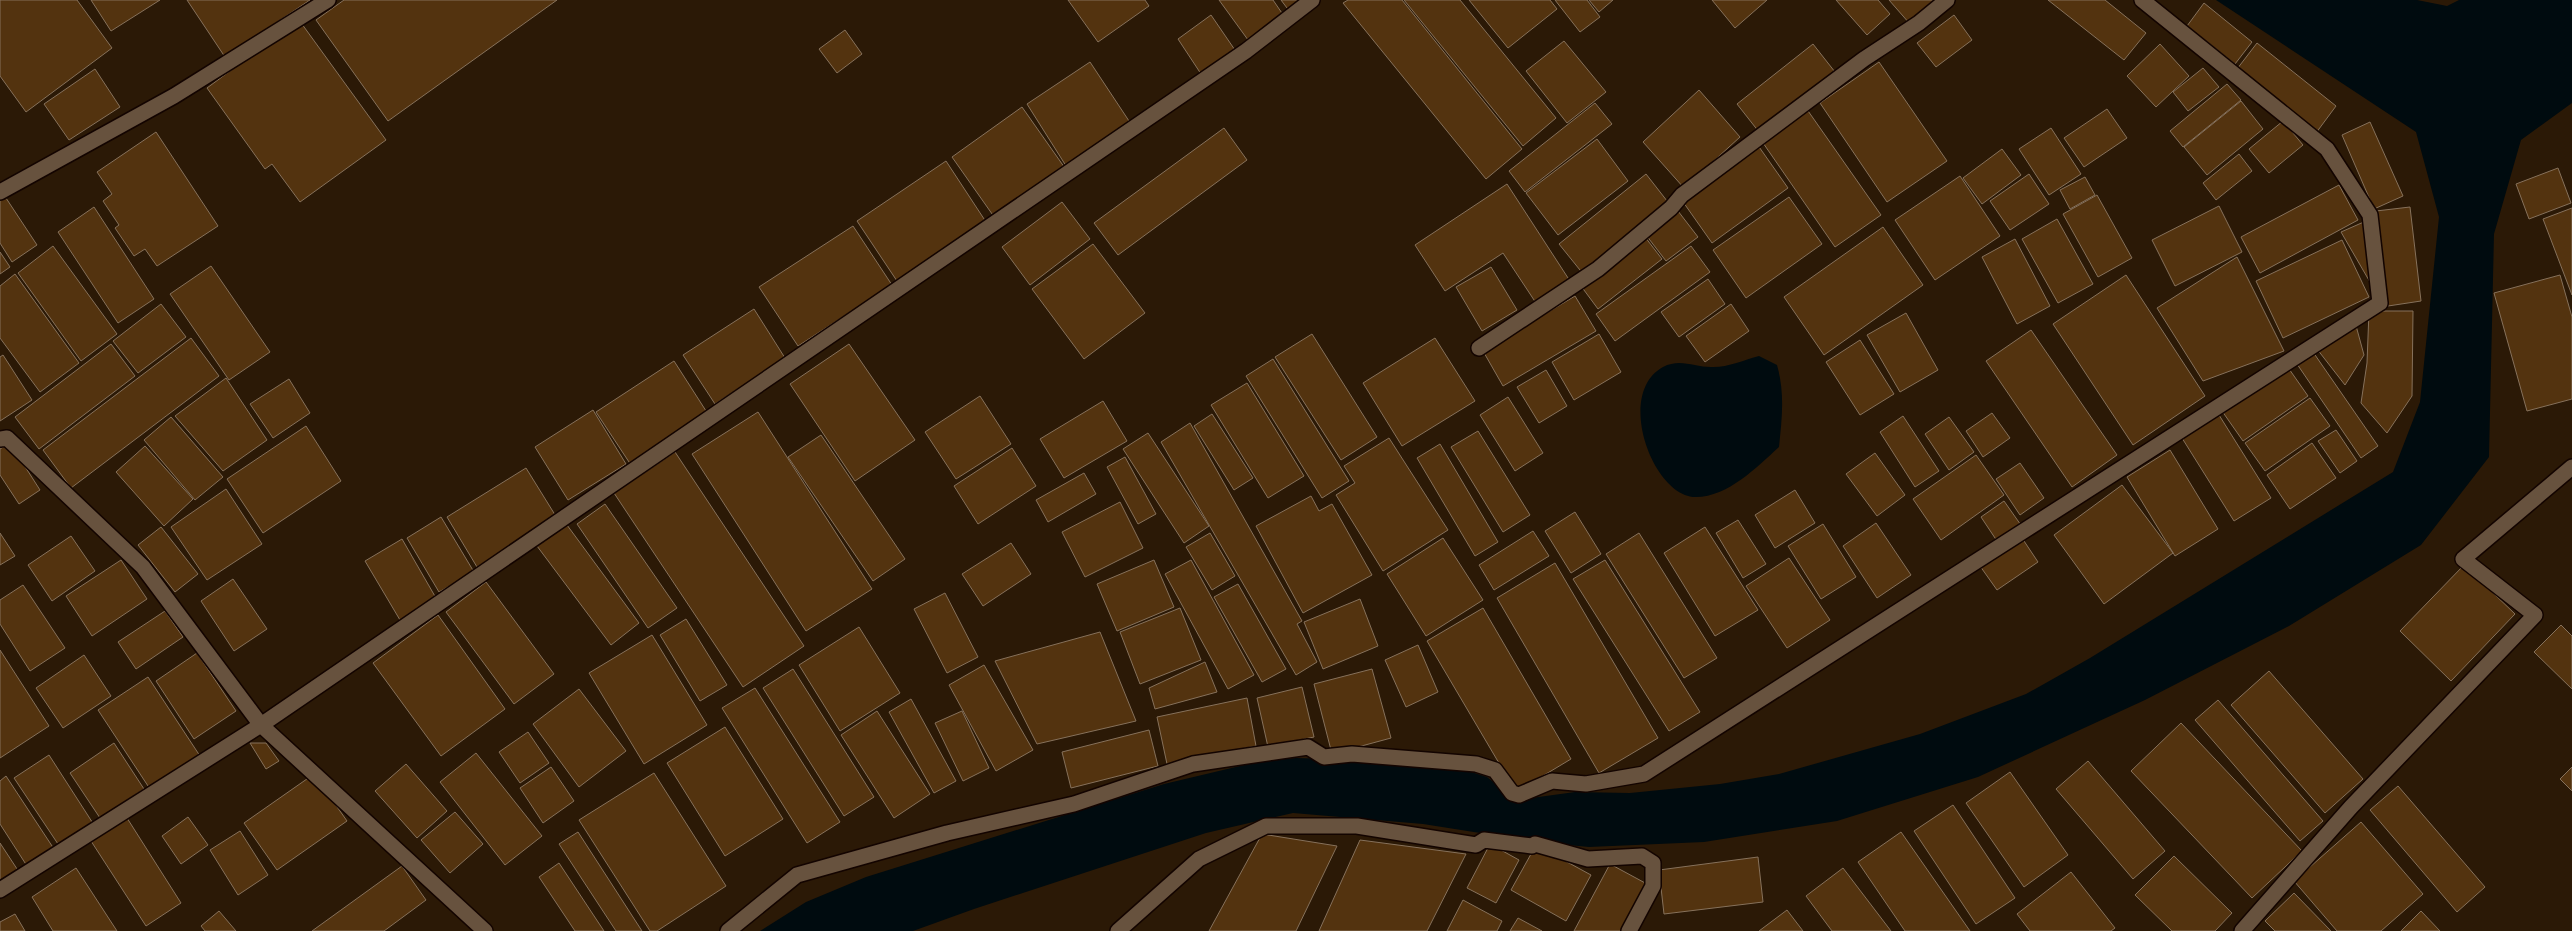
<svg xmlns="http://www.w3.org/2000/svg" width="2572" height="931" viewBox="0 0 2572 931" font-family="'IBM Plex Sans',sans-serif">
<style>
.water{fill:#000b0f}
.building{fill:#53330f;stroke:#86715b}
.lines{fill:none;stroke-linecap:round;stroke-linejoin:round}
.minor-casing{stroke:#130400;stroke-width:18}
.minor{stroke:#67523e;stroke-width:15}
</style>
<rect width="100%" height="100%" fill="#2b1906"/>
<path class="water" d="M2216 0H2417L2447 6 2459 0H2572V103L2521 140 2494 234 2489 457 2421 545 2289 626 2145 700 1978 777 1837 821 1704 842 1589 847 1537 842 1423 824 1293 813 1206 833 974 909 913 931H760L806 902 866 877 1164 784 1261 761 1296 758 1369 760 1452 766 1487 777 1506 792 1524 799 1575 792 1630 793 1720 784 1779 774 1920 734 2026 694 2090 658 2393 472 2420 402 2439 217 2416 132Z
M1759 356 1777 365C1785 393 1782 418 1779 447 1757 467 1728 497 1696 497 1654 498 1614 394 1663 367 1680 358 1694 367 1711 367 1726 368 1744 360 1759 356Z"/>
<path class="building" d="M0 0H77L112 48 26 112 0 76Z
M91 0H160L111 31Z
M187 0H310L225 57Z
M344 0H557L388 121 316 20Z
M1068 0H1145L1149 6 1098 42Z
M1219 0H1273L1286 19 1251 44Z
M1281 0H1307L1290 12Z
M1348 0H1402L1522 149 1486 179 1343 3Z
M1404 0H1460L1556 118 1523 146Z
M1469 0H1550L1557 9 1508 48Z
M1555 0H1587L1600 17 1580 32Z
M1589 0H1613L1599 12Z
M1712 0H1767L1735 28Z
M1836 0H1878L1890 14 1867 35Z
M1889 0H1939L1910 24Z
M2048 0H2105L2146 33 2124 60Z
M2204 3 2252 42 2235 64 2187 26Z
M1211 15 1237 53 1203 77 1178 39Z
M1954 15 1972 40 1936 67 1917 43Z
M299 20 386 140 300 202 272 164 265 169 207 88Z
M845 30 862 54 837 73 819 49Z
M1564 41 1606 92 1567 123 1526 71Z
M2257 43 2336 106 2316 133 2237 69Z
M1813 44 1835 72 1759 132 1737 104Z
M2160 44 2189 76 2156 107 2127 76Z
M1090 62 1133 127 1068 169 1027 104Z
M1879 62 1947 161 1887 202 1820 103Z
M2203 68 2219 87 2188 111 2173 92Z
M95 69 120 107 69 140 44 104Z
M2227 84 2241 100 2183 147 2170 131Z
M1699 90 1740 137 1684 188 1643 142Z
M2241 101 2263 129 2207 175 2184 147Z
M1595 103 1612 124 1525 192 1509 171Z
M1022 107 1067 171 997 221 952 157Z
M1806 108 1881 215 1835 247 1761 140Z
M2107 109 2127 138 2084 167 2064 138Z
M2283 121 2303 145 2269 173 2249 149Z
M2370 122 2403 196 2374 209 2342 135Z
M1224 128 1247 160 1118 255 1094 223Z
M2051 128 2081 174 2049 195 2019 149Z
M156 132 218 226 157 266 145 249 134 256 115 228 119 225 103 201 112 194 97 172Z
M1597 139 1628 181 1558 235 1526 193Z
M1757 144 1788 188 1712 243 1681 199Z
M2002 149 2021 175 1982 204 1963 178Z
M2239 154 2252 171 2216 200 2203 183Z
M946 161 988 225 899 284 857 221Z
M2558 168 2571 203 2529 219 2516 184Z
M1646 174 1671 206 1584 275 1559 244Z
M2029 174 2049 204 2010 230 1990 201Z
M1960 176 2000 236 1935 280 1895 220Z
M2085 177 2095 195 2070 209 2060 190Z
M1507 184 1570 281 1536 303 1503 253 1445 291 1415 245Z
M2339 185 2358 220 2260 273 2241 237Z
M4 195 37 245 12 262 0 243V197Z
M2097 195 2132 258 2098 277 2063 214Z
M1789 197 1822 244 1746 298 1713 250Z
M1062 202 1090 239 1030 285 1002 247Z
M2219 206 2242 252 2175 286 2152 240Z
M94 207 154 299 118 323 58 232Z
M2410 207 2421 301 2388 306 2376 211Z
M2572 208V295L2543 219Z
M1678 211 1698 237 1666 261 1646 235Z
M2057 219 2093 284 2058 303 2022 239Z
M2366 221 2374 289 2341 232Z
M853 226 892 285 798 346 759 287Z
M1883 227 1923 285 1824 355 1784 297Z
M1645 237 1662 259 1598 309 1581 286Z
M2015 239 2050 306 2017 324 1982 257Z
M2342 240 2369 297 2283 338 2256 281Z
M1093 244 1145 313 1084 359 1032 289Z
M53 246 117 334 81 361 18 273Z
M1691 246 1710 272 1615 341 1596 314Z
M0 252 10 267 0 274Z
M2237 257 2284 351 2203 381 2157 308Z
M211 266 270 352 229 380 170 294Z
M1491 267 1517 310 1482 331 1456 287Z
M15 274 79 363 40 392 0 338V286Z
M2126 275 2205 396 2133 445 2053 324Z
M2560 275 2572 317V399L2527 411 2494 293Z
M1708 279 1725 304 1679 337 1661 312Z
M1575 296 1596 331 1503 386 1483 351Z
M161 304 186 337 138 373 113 341Z
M1731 304 1749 331 1705 362 1686 336Z
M754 309 785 358 715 404 683 355Z
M2369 311H2413L2412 396 2387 433 2361 403 2367 363Z
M1906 313 1938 370 1900 392 1867 335Z
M2355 322 2364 355 2345 385 2317 349Z
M2031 330 2117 455 2072 487 1986 361Z
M1312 334 1377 437 1341 460 1275 357Z
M1599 334 1621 372 1574 400 1552 362Z
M191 338 219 376 71 488 43 450Z
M1435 338 1475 401 1402 446 1363 383Z
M1860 340 1894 394 1860 415 1826 362Z
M111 344 135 376 39 449 15 417Z
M849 344 915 440 855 481 790 384Z
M2313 352 2378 446 2361 458 2297 364Z
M3 355 32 400 0 421V357Z
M1273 359 1349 481 1322 498 1246 376Z
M674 361 708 414 631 465 596 412Z
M2287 366 2308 396 2243 441 2222 411Z
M1546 370 1567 406 1539 423 1517 387Z
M226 378 267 440 223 471 175 416Z
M289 379 310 413 273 438 250 404Z
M1247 383 1304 476 1268 498 1211 405Z
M980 396 1011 444 956 479 925 432Z
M1508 397 1543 453 1515 471 1480 415Z
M2310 398 2330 426 2265 471 2245 443Z
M1103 401 1127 441 1064 478 1040 439Z
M593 410 626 464 568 500 535 447Z
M758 412 872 589 806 631 692 454Z
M1992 413 2010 438 1983 457 1966 431Z
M1212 414 1253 478 1234 490 1194 426Z
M2219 415 2271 498 2234 521 2182 438Z
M1903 416 1939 471 1915 487 1880 432Z
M171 417 223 477 195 500 144 440Z
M1949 417 1974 452 1949 470 1925 434Z
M1190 423 1302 621 1297 624 1317 662 1296 675 1161 442Z
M306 426 341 481 263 533 227 479Z
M2336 430 2357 461 2340 473 2318 441Z
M1478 431 1530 515 1503 532 1451 447Z
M1148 433 1209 526 1184 543 1123 449Z
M821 435 905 559 873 581 788 457Z
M1389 438 1448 530 1383 571 1336 495 1355 483 1344 466Z
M10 443 40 490 19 504 0 475V449Z
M2312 443 2336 478 2290 509 2267 475Z
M1440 444 1498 542 1475 556 1417 458Z
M145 446 193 499 164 526 116 472Z
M1012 448 1036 486 978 524 954 486Z
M2170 450 2218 529 2175 556 2127 477Z
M675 452 804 646 743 687 614 493Z
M1875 453 1905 495 1877 516 1846 474Z
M1976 455 2004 495 1941 540 1913 499Z
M1125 457 1156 514 1138 524 1107 467Z
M2020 463 2044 498 2020 515 1996 479Z
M526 468 557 518 477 567 447 517Z
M1084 473 1096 494 1048 522 1036 500Z
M2122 485 2173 553 2104 604 2054 535Z
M226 489 262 544 207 580 171 527Z
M1795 490 1815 523 1775 548 1755 515Z
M1311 496 1319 511 1332 504 1372 575 1303 613 1256 526Z
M2004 501 2023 528 1999 544 1981 517Z
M1120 502 1143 548 1085 577 1062 532Z
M605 504 677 608 648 628 577 524Z
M1575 512 1601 554 1571 573 1545 531Z
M441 517 474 572 439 592 407 538Z
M1738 520 1766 564 1743 578 1716 533Z
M1876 523 1911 575 1877 598 1843 546Z
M1823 524 1856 577 1821 599 1788 546Z
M567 525 639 623 611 645 537 546Z
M161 527 198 574 175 592 138 545Z
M1705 527 1758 610 1715 636 1664 553Z
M1533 531 1549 556 1494 590 1479 565Z
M0 533 15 556 0 565Z
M1210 533 1235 576 1212 590 1186 547Z
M1639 533 1717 658 1684 678 1606 554Z
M71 536 95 571 52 601 28 565Z
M1443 538 1483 600 1426 636 1387 574Z
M2022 538 2038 562 1997 590 1980 566Z
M402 539 436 598 400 620 365 561Z
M1011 543 1031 574 983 606 962 574Z
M1789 558 1830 620 1787 648 1746 586Z
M121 560 147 599 92 636 66 596Z
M1154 560 1174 607 1117 631 1097 584Z
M1191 560 1254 675 1228 689 1165 574Z
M1605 560 1700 712 1669 731 1573 579Z
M1555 563 1658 738 1599 773 1497 598Z
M2464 565 2515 614 2451 681 2400 631Z
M233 579 267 629 234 651 201 601Z
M486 582 554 674 514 704 446 612Z
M1238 584 1286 669 1262 682 1214 597Z
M23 585 65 648 30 671 0 624V600Z
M945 593 978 657 947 673 914 609Z
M1360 599 1378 646 1323 669 1304 622Z
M1180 608 1201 660 1140 684 1120 632Z
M1483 608 1571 759 1516 792 1427 641Z
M165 611 183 637 136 669 118 642Z
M438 615 505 709 441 756 373 663Z
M686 619 727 685 700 701 660 635Z
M2561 625 2572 636V689L2534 652Z
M859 627 900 693 840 731 799 665Z
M1100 632 1136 721 1037 744 995 661Z
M652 635 707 725 644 764 589 673Z
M1418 645 1438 692 1406 707 1385 660Z
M0 650 49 726 0 758Z
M197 653 236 711 194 739 156 681Z
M84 655 111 696 63 728 36 688Z
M1205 662 1217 692 1155 709 1149 688Z
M984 665 1033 750 996 771 949 685Z
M793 669 874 797 844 816 763 688Z
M1372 669 1391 738 1332 754 1314 684Z
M2269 671 2363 779 2325 813 2231 705Z
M148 677 200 756 150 789 98 710Z
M1302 687 1314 737 1268 747 1257 698Z
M755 688 840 822 807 843 722 708Z
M579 689 626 751 579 787 533 724Z
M1247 698 1256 746 1167 764 1157 717Z
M911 699 956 781 934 793 889 712Z
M2218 700 2323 821 2300 841 2195 720Z
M877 711 930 794 894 818 841 735Z
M962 711 989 768 963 781 935 723Z
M2181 723 2302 851 2252 898 2131 771Z
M725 727 783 819 725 856 667 763Z
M1149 730 1158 766 1071 788 1062 752Z
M528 732 549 763 520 783 499 752Z
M114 743 144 789 100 818 70 773Z
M250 743H266L279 761 266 769Z
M476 753 542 836 505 865 440 782Z
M49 755 96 828 62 850 14 778Z
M2088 761 2165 851 2133 879 2056 789Z
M406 764 447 811 417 838 375 791Z
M551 767 574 801 543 823 520 788Z
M2572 767V791L2560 779Z
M2010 772 2068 855 2024 887 1966 803Z
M654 773 726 886 657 931H650L579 820Z
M314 774 347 821 277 870 244 823Z
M6 776 54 849 27 866 0 824V781Z
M2398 786 2485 887 2457 912 2370 810Z
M1953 805 2015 898 1976 924 1914 831Z
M455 812 483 844 450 873 421 840Z
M188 817 208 845 181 864 162 836Z
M127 818 181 903 146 926 91 841Z
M2361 822 2423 894 2381 931H2337L2294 881Z
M240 831 268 875 238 895 210 850Z
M578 832 642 931H616L559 844Z
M1901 832 1970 931H1905L1858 862Z
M1262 834 1337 846 1296 931H1209Z
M1360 840 1466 854 1427 931H1319Z
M0 843 21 875 0 889Z
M1490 844 1519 860 1496 903 1467 888Z
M1536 845 1591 875 1566 921 1511 890Z
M2174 856 2232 913 2215 931H2172L2135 895Z
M1758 857 1763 902 1664 914 1659 870Z
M559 863 604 931H575L539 877Z
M1610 864 1647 884 1622 931H1574Z
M402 866 426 900 384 931H312Z
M76 868 117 931H53L32 897Z
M1843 868 1891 931H1832L1806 896Z
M2071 872 2115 928 2111 931H2030L2017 914Z
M2294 893 2331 931H2275L2265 921Z
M1463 900 1502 921 1497 931H1447Z
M1787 910 1803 931H1759Z
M219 911 236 931H205L201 926Z
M2421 911 2440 931H2401Z
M15 914 25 931H0V922Z
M1518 918 1542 931H1510Z"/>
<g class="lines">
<defs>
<path id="minor" d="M0 192 174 96 328 0
M1479 348 1598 269 1671 208 1682 195 1864 59 1919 23 1947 0
M0 439 7 438 143 567 261 725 485 931
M0 890 261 725 1246 51 1312 0
M728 931 797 875 947 833 1074 804 1193 764 1308 747 1324 757 1352 754 1476 764 1495 770 1512 793 1519 795 1552 781 1586 784 1644 774 2380 303 2370 215 2327 149 2142 0
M1118 931 1199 859 1266 826H1357L1476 845 1484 840 1532 846 1535 844 1588 859 1642 856 1653 863V886L1629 931
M2242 931 2351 807 2535 615 2463 559 2572 467"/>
</defs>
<use href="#minor" class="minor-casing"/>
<use href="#minor" class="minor"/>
</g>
</svg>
